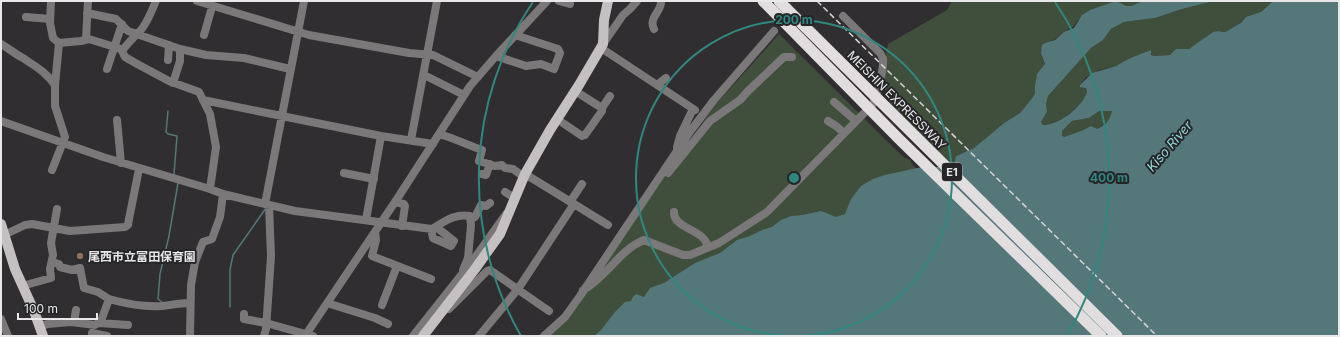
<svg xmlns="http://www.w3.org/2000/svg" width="1340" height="337" viewBox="0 0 1340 337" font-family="Inter,'Noto Sans JP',sans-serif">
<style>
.green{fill:#404f3b}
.water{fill:#547879;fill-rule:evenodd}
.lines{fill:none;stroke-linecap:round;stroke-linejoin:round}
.stream{stroke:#547879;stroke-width:1.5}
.minor{stroke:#7a7878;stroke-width:8}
.major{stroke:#c5c0c1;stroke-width:10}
.highway{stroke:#e2ddde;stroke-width:11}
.rail{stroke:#d5d3d6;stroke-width:1.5;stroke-dasharray:6 3;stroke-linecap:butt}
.highway-bridge{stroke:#e2ddde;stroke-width:11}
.ring{fill:none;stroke:#308780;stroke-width:2}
.education-dot{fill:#8d6e63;stroke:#262527;stroke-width:1.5}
.labels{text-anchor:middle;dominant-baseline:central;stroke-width:4;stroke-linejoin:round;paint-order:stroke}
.shield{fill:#262527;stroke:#aeadaf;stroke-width:1}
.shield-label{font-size:11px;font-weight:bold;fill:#e8e7e9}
.street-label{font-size:12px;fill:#e8e7e9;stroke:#262527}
.poi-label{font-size:12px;font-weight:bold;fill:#e8e7e9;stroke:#262527;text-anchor:start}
.water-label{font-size:13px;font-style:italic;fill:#92d9db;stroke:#262527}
.centre{fill:#308780;stroke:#262527;stroke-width:2}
.ring-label{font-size:12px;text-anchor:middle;font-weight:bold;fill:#308780;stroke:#262527;stroke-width:4;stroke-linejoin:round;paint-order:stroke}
</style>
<rect width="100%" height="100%" fill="#302e31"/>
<path class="green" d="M952 1H1143L1131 6H1126L1078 20C1072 30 1071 27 1063 33 1056 38 1054 41 1045 43L1042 57 1044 61 1045 65 1037 75 1035 85V93L1033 97 1020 113 1004 123 974 148 956 156 954 165 952 167 895 113 884 87V64L888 44 947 10Z
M1214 1H1273L1261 12 1242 22 1229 30 1225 32 1221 31 1213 32 1189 49H1179L1170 55 1155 56 1151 54 1128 59 1116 66 1099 70 1086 77 1080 85 1086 88 1087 92C1081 108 1060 123 1043 125L1041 122 1047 112 1046 104 1048 96 1091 48 1103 40 1111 29 1124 22 1155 18 1182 9Z
M779 34 898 152 905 158 910 160 912 164 919 172 855 211 644 297 599 336H550L567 319 680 154 717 103Z
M1112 110 1109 121 1097 129 1087 128 1064 137 1062 135V131L1072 121 1089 118 1099 111Z"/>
<path class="water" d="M1116 1 1126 6H1131L1143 1H1214L1182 9 1155 18 1124 22 1111 29 1103 40 1091 48 1048 96 1046 104 1047 112 1041 122 1043 125C1060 124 1081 108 1087 92L1086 88 1080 87V85L1092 73 1116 66 1128 59 1151 50V55L1155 56 1170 55 1176 49H1189L1200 41 1213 32 1218 31 1225 32 1229 30 1242 22 1246 17 1261 12 1273 1H1339V336H594L601 330 615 312 625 302 631 301 633 297 636 294 644 297 650 288 664 283 695 263 720 253 737 240 750 236 762 230 772 227 781 220 791 216 803 215 821 211 836 217 845 214 851 199 861 186 873 179 885 175 922 167H952L954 165 956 156 974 148 1004 123 1020 113 1033 97 1035 93V85L1037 74 1045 64 1041 53 1042 45 1045 43 1055 40 1064 32 1074 28 1082 15 1090 10ZM1099 111H1112C1109 121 1107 124 1097 129L1091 126 1083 130 1064 137 1062 135V131L1072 121 1089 118Z"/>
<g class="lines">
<path class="stream" d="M168 111 166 132 168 134 177 136 174 174
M163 303 158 299 160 274 169 236 178 183
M230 307V270L233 255 266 208"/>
<path class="minor" d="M51 1 50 23 53 38 59 43 55 85V106L65 137 52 170
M197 1 309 35 409 53 433 55 478 77
M559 1 570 4
M87 13 116 19 128 31 180 49 206 55 244 58 290 69
M26 17 50 19
M654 29C648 17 662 12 661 1
M204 35 212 7
M86 39 88 1
M59 43 81 41 89 39 121 49 125 57 139 65 169 81 199 92 210 114 216 147 210 189
M1 44C8 48 15 54 23 58 36 67 45 71 55 85
M603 44 623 15 630 9 637 1
M601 48 695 110
M122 51C127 44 133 38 139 32 146 26 152 10 156 1
M496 56 526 66 541 64 554 69 560 53 558 49 515 35
M168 60 169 45
M107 69 122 24
M424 75 464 95
M173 83 180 61V49
M657 85 666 78
M203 100 381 136 433 144
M834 102 856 121
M602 108 610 96
M557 119 582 136 585 135 602 111V108L575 91
M117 120 121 163
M1 121 103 157 210 189 223 194 295 211 432 229C444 222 455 213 470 216L471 225 468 258 463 270 464 272
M828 121 836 126 844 133
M439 134C454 138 467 145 482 150L479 161 495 166 502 165 505 168 513 169 524 177
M411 140 437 1
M677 147 680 136 693 109
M344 173 374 179
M668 173 710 121 740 100 748 91 784 57H792
M482 174 486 175 490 164
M505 192 515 198
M395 202 404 204 405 206 402 226
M570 202 582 184
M265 204 304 1
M574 204 608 225
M674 212C673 226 696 229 704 239 706 241 707 244 708 247
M470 218 475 217 481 205 486 206 490 203
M366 220 381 136
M431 229 433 238 451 246 454 241 436 227
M375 232 376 240 372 256 431 279
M4 235 25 225 32 224 70 231 125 227 128 225 129 219 139 169
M52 262 59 264 60 267 72 270 80 268 84 288 98 292 109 299
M22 286 51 278 50 269 53 255 51 243 57 209
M583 290C607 277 619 250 644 240L683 255H690L719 243 767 212 872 105C877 98 884 68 883 59 883 59 881 54 880 53L843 16
M327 303 375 318 388 324
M382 305 397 266
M449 309 487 271 490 270 549 311
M244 314V319L266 323 313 336
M1 319 8 336
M74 322 76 310
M99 323 128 325
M39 326 48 324 71 322 95 325 101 321 109 299C126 304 144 307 162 306 171 305 180 303 190 303
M92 333 107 336
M190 336 191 285 195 262 203 242 212 239 220 217 223 194
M264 336 266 329 271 256 269 205
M305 336 397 199 470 86 496 56 547 1
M413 336 474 259 506 214
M479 336 518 289 574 204 525 174
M544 336 565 317 580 296 689 133 714 100 774 31"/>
<path class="major" d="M1 224 15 269 34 311 43 336
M423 336 475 269 500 234 525 174 550 130 579 85 603 44 604 20 608 1"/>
<path class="highway" d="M763 1 778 16
M779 1 786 8"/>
<path class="rail" d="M817 1 1157 336"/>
<path class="highway-bridge" d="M786 8 1117 336
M778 16 900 140 1101 336"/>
</g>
<g class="ring">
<path d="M793 336A158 158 0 1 1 795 336"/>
<path d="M521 336A315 315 0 0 1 533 2M1055 2A315 315 0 0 1 1067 336"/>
</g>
<circle class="education-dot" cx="80" cy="256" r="4"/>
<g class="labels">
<rect class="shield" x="942" y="163" width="20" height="18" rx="3"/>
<g class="shield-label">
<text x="952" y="172">E1</text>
</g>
<g class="street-label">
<text transform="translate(897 100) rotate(45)">MEISHIN EXPRESSWAY</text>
</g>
<g class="poi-label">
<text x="88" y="256">尾西市立富田保育園</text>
</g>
<g class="water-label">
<text transform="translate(1169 146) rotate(-49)">Kiso River</text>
</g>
</g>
<circle cx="794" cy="178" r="6" class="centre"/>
<g class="ring-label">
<text x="794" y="24">200 m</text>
<text x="1109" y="182">400 m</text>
</g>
<rect width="1340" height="337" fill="none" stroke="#e8e7e9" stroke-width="4"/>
<path d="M18 313v6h79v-6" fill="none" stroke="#e8e7e9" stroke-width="2"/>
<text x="24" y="313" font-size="12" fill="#e8e7e9" stroke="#262527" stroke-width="3" paint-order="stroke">100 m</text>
</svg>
